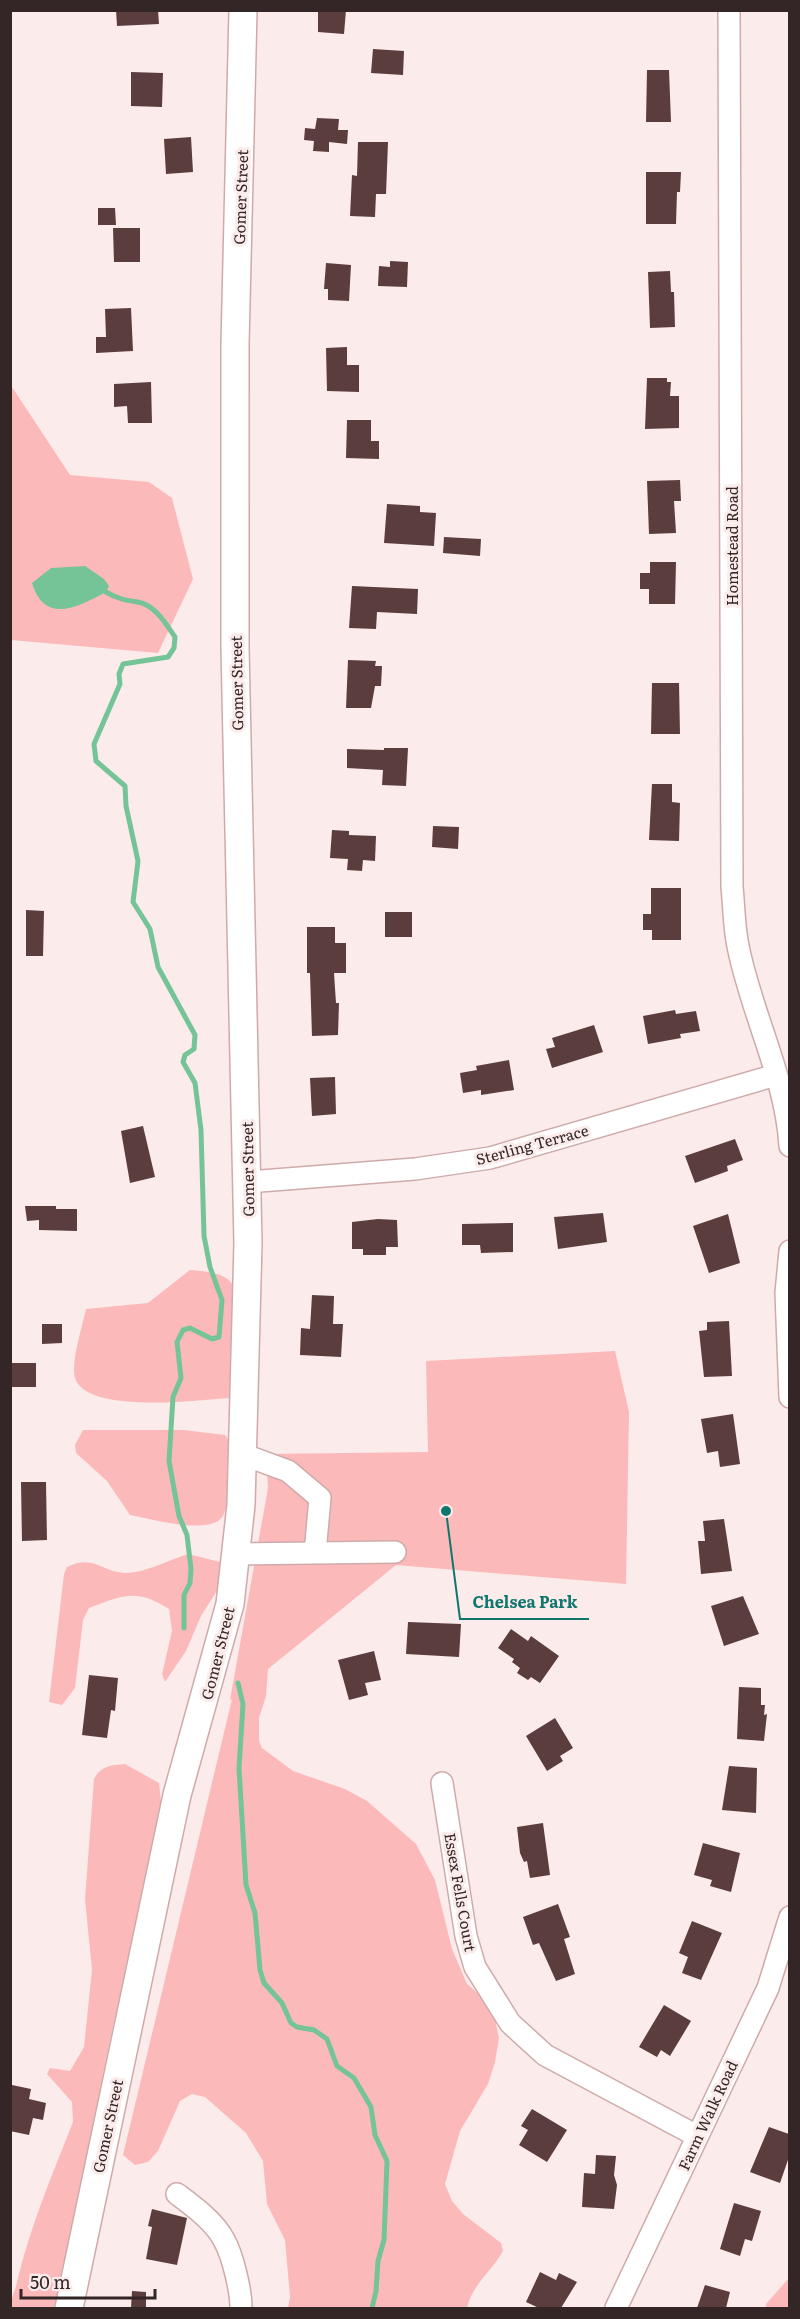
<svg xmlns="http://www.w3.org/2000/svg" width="800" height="2319" viewBox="0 0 800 2319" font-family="Literata,serif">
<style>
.green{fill:#fbbab9}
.water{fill:#75c498}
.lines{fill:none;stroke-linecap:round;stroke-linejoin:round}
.stream{stroke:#75c498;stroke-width:5}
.building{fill:#5b3d3d}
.minor-casing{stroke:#ceabaa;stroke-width:24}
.tertiary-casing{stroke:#ceabaa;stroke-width:30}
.minor{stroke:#fff;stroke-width:21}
.tertiary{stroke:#fff;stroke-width:27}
.labels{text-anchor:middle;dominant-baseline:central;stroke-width:6;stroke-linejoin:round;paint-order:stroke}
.street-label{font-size:15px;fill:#342626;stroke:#fbebeb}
.leader{fill:none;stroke:#0f766e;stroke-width:2}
.callout-dot{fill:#0f766e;stroke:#fbebeb;stroke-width:2}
.callout-label{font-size:16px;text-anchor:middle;font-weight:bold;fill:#0f766e;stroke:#fbebeb;stroke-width:6;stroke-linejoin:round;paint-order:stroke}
</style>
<rect width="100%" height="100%" fill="#fbebeb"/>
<path class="green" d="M10 384 70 475 149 482 172 498 193 579 158 653 11 640Z
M190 1270C202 1271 225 1272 232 1284 248 1309 232 1369 229 1398 199 1400 77 1416 74 1373 73 1356 82 1327 86 1309L148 1303Z
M615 1351 629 1412 626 1584 396 1565 268 1669 266 1696 259 1718V1741L262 1748 293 1771 345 1789 367 1801 416 1844 435 1880 452 1949 467 1984 492 2005 499 2038 495 2062 488 2084 460 2131 445 2184 452 2201 463 2214 501 2243 503 2251C491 2272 472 2285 467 2308H288L290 2297 285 2240 267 2204 263 2161 246 2133 205 2097 192 2094 180 2101 158 2151 148 2162 135 2165 123 2155 232 1699 230 1700 268 1488 266 1454 428 1452 426 1361Z
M83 1430H184L225 1435 234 1448 235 1456C232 1471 230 1504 223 1516 210 1536 152 1519 130 1515L107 1481 76 1453 75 1445Z
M188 1554 224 1563 220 1586 201 1616 186 1651 165 1682 162 1674 172 1631 169 1609C137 1588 123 1595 89 1608L83 1620 75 1688 62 1705 49 1702 64 1574 67 1567C94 1554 101 1572 125 1573 145 1573 169 1560 188 1554Z
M125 1764 159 1783 162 1812 110 2040 56 2308H11C11 2297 15 2292 17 2282 30 2227 52 2175 73 2122L72 2102 47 2074 50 2068 70 2071 84 2047 92 1970 85 1899 94 1779C101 1766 111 1765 125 1764Z
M789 2278V2308H766V2304Z"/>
<path class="water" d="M85 566 104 579 109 586 106 592C79 606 45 626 32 583L51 568Z"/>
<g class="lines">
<path class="stream" d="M106 592C118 599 125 600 138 602 155 605 166 624 175 637L174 648 168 657 123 664 119 674 120 684 94 744 96 761 125 786 126 806 138 861 133 902 150 929 158 967 195 1035 194 1049 185 1055 183 1062 195 1083 201 1130 204 1236 210 1267 222 1300 219 1337 212 1339 190 1328 183 1330 177 1342 181 1378 173 1397 169 1461 179 1516 187 1535 191 1569 190 1583 184 1595V1628
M238 1683 243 1704 239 1768 246 1885 255 1913 260 1970 264 1983 282 2003 291 2023 297 2027 314 2030 327 2039 337 2066 354 2078 371 2107 375 2135 387 2161 384 2240 378 2261 376 2291 372 2308"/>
</g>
<path class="building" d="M116 10H158L159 24 117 26Z
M318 10H346L344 34 318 32Z
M373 49 404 51 403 75 371 73Z
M647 70H669L671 122H646Z
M131 72 163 73 162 107 131 106Z
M317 118 339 119 338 130H348L347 144 329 142V152L313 151 314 141 304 140 305 128 315 129Z
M191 137 193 172 166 174 164 139Z
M358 142H388L386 194H376L375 217 350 216 352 175 357 176Z
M646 172H681L680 192H677L676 224H646Z
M98 208H115L116 225H98Z
M113 228H140V262H114Z
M390 261 408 262 407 287 378 286 379 266 390 267Z
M326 263 351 265 349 301 328 300V289H324Z
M670 271 671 292H674L675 327 650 328 648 272Z
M131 308 133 351 96 353V337H106L105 309Z
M347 347V365H359V392L327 391 326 348Z
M647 378H667V382H671L670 396H679V428L645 429Z
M151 382 152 423H128L127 406 114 407V384Z
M347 420H371V441H379V459L346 458Z
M680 480 681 501H674L676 533 649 534 647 481Z
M387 504 420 506V512L436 513 434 546 384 543Z
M444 537 481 539 480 556 443 553Z
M650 562H676L675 604H649V589H640V573H650Z
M352 586 418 589 417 614 377 612 376 629 349 628Z
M348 660 376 661 375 666H382L381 686H375L371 708H346Z
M652 683H679L680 734H651Z
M384 748H408L406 786 382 785 383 770 347 768V749L384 750Z
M652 784H672V802L680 803 679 841 649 840Z
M433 826 459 827 458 849 432 847Z
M332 830 349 831V835L376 836 375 861 363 860 362 871 347 870 348 859 330 858Z
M651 888H681V940H652V930H643V914H651Z
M26 910 44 911 43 956H26Z
M385 912H412V937H385Z
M307 927H335V943H346V973H334L336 1003H339L338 1035 312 1036 310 973H307Z
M675 1010 676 1014 696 1011 700 1031 680 1034 681 1038 648 1044 643 1016Z
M594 1025 603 1052 552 1068 546 1049 555 1047 552 1038Z
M509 1060 514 1090 481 1095V1090L463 1093 460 1073 477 1070 476 1066Z
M335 1077 336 1114 312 1116 310 1078Z
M143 1126 155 1177 130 1183 121 1131Z
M735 1139 743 1160 727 1166 728 1171 695 1183 685 1156Z
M25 1206H56V1209H77V1231L39 1230V1220L27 1221Z
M603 1213 607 1242 558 1249 554 1217Z
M728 1214 740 1263 709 1273 693 1226Z
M378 1219 397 1220 398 1247H386V1255H363V1249H352V1222Z
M513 1223V1252L481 1253 480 1245H462V1224Z
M312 1295 334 1296 333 1324H343L341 1357 300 1355 301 1328 310 1329Z
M729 1321 732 1376 704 1377 699 1331 707 1330V1322Z
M42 1324H62V1343L42 1344Z
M10 1363H36V1387H10Z
M733 1414 740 1464 720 1467 718 1451 707 1453 701 1419Z
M21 1482H46L47 1540 22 1541Z
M724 1519 732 1571 701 1574 698 1541H705L703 1521Z
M743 1596 759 1634 724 1646 711 1606Z
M408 1622 461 1624 459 1657 406 1654Z
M511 1629 528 1641 531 1636 559 1656 540 1683 531 1677 528 1680 517 1673 520 1668 512 1662 514 1659 498 1648Z
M374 1651 381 1680 365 1683 368 1695 349 1700 338 1660Z
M89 1675 118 1678 115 1711 111 1710 107 1738 82 1735Z
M739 1687 761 1688V1705H765L764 1715 767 1714 764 1741 737 1739Z
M555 1718 573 1748 560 1756 563 1761 547 1771 526 1736Z
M729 1766 757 1768 756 1813 722 1810Z
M543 1823 550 1875 530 1878 527 1861 524 1862 520 1853 517 1827Z
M703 1843 740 1853 731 1892 710 1886 712 1880 694 1875Z
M558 1904 570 1937 564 1939 575 1974 556 1981 539 1943 533 1945 523 1917Z
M692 1921 722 1933 701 1980 682 1973 688 1957 679 1953Z
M664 2005 691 2021 670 2056 661 2050 657 2057 639 2047Z
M12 2085 31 2089 29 2099 46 2103 43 2120 33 2118 29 2135 10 2131Z
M532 2109 567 2130 547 2162 519 2145 528 2130 521 2126Z
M769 2127 789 2134V2157L780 2183 750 2172Z
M596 2155 616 2156 614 2175 617 2185 614 2209 582 2207 584 2173 595 2174Z
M734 2203 761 2211 752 2241 745 2239 740 2256 720 2249Z
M152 2209 187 2218 177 2265 146 2259 152 2227 148 2226Z
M540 2272 556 2280 559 2273 577 2282 561 2308H539L526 2302Z
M705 2285 730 2292 726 2308H697Z
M132 2291 146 2292V2308H131Z"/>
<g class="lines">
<defs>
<path id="minor" d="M729 10 732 887C734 906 734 927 738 946 751 1013 786 1077 790 1146
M247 1182 415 1169 490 1158 776 1075
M790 1251 786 1293 790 1397
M242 1454 288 1471 320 1498 315 1553
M235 1554 395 1552
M442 1783 466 1936 475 1967 510 2023 545 2055 697 2136
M177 2194C193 2206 215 2222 224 2240 233 2256 241 2291 241 2308
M616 2308 768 1988 790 1917"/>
<path id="tertiary" d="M69 2308 177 1795 230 1604 241 1505 248 1243 235 648V344L243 10"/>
</defs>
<use href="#minor" class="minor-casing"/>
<use href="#tertiary" class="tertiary-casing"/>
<use href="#minor" class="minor"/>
<use href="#tertiary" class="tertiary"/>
</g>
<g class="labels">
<g class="street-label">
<text transform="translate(240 197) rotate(-88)">Gomer Street</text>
<text transform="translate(731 546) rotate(-90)">Homestead Road</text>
<text transform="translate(236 683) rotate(-91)">Gomer Street</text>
<text transform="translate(532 1144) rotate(-15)">Sterling Terrace</text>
<text transform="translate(247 1169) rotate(-91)">Gomer Street</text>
<text transform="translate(217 1653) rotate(-76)">Gomer Street</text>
<text transform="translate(461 1892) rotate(80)">Essex Fells Court</text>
<text transform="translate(707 2115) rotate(-65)">Farm Walk Road</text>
<text transform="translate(107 2126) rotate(-78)">Gomer Street</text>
</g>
</g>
<path class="leader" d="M446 1511L460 1619H589"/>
<circle class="callout-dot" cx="446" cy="1511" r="6"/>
<g class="callout-label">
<text x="525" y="1608">Chelsea Park</text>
</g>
<rect width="800" height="2319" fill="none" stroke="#342626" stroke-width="24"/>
<path d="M21 2289v9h134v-9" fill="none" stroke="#342626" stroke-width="3"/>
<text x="30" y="2289" font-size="18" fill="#342626" stroke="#fbebeb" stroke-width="4.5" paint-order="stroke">50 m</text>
</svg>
